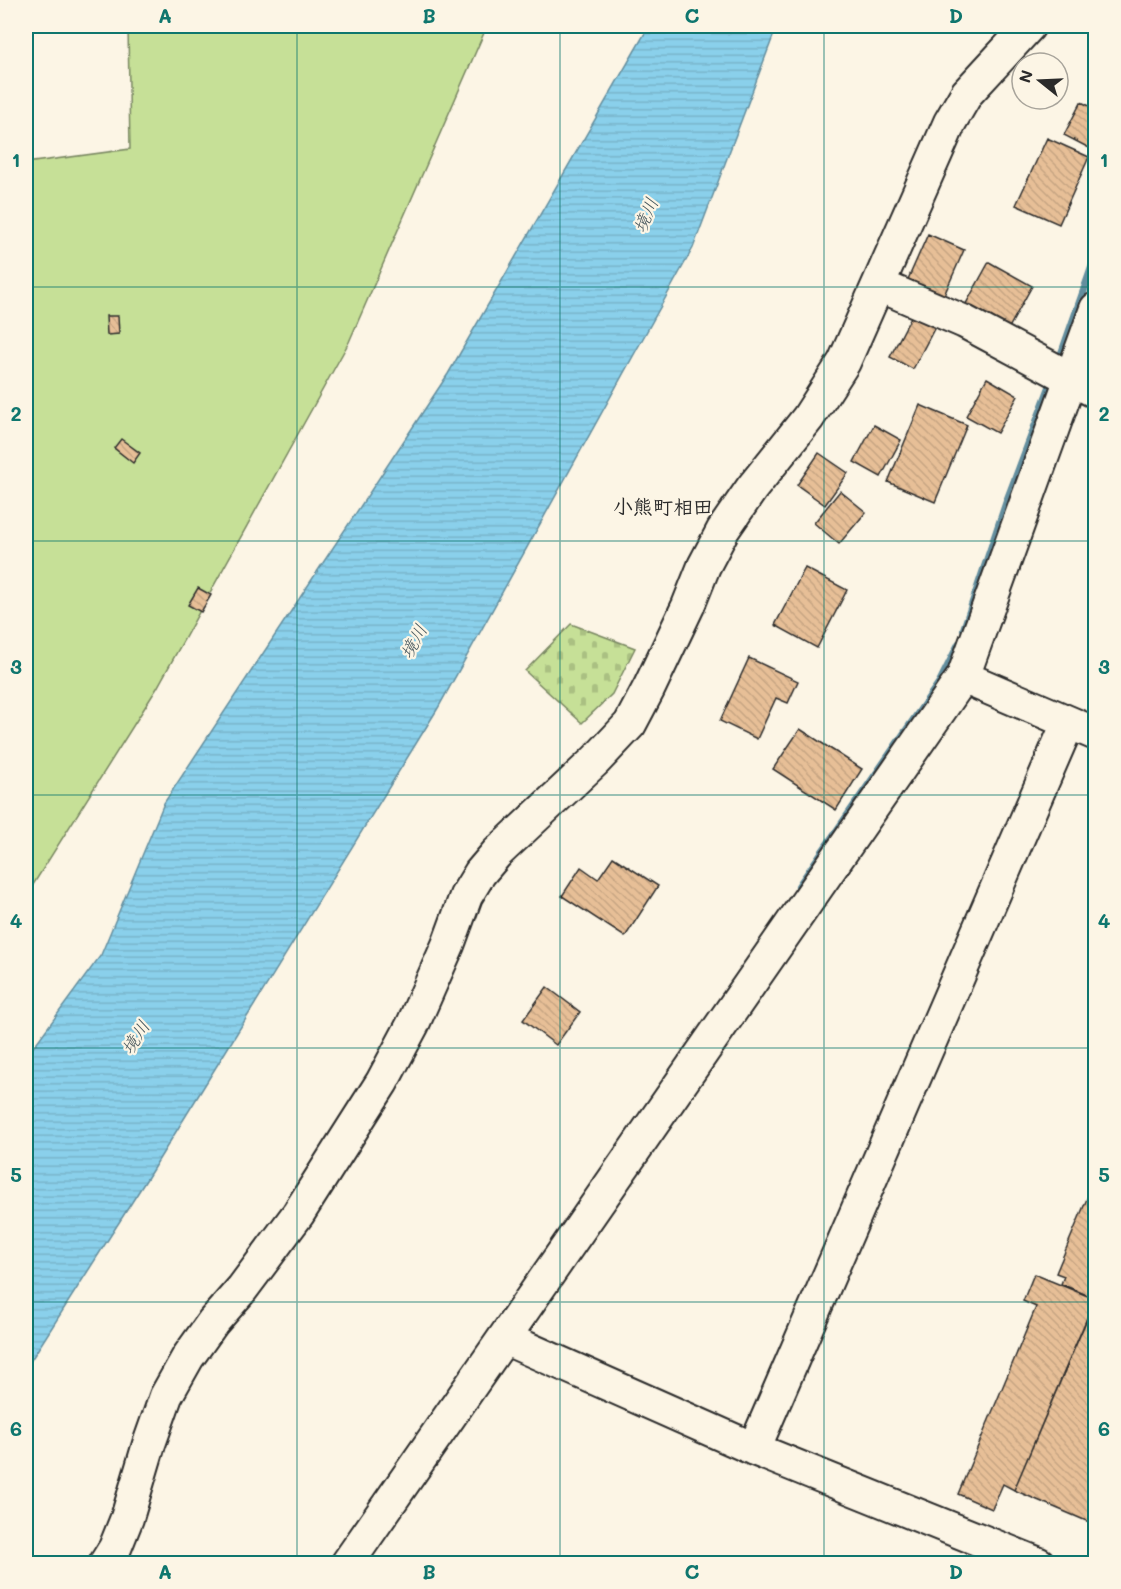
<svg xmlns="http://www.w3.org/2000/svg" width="1121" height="1589" viewBox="0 0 1121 1589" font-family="Mali,'Klee One',sans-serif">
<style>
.grass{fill:#c6e097;stroke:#788661;stroke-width:1.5}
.cemetery{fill:url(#cemetery-stones);stroke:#788661;stroke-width:1.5}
.water{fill:url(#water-rules);stroke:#648e9e;stroke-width:1.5}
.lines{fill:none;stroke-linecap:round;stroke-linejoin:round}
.stream{stroke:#648e9e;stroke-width:8}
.building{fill:url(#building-back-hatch);stroke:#2b2b2b;stroke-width:1.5}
.street-casing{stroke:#2b2b2b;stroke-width:36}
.street{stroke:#fcf5e5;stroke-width:32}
.grid{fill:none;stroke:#0f766e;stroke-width:1.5;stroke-opacity:0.55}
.labels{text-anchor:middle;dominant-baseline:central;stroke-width:4.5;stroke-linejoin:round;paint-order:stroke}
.water-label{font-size:18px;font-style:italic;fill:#43545b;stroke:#fcf5e5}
.quarter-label{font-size:20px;font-weight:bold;fill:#2b2b2b;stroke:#fcf5e5}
.neatline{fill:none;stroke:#0f766e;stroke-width:2}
.grid-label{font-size:20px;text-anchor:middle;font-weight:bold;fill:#0f766e}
</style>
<defs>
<pattern id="cemetery-stones" width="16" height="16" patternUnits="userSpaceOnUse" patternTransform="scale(1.5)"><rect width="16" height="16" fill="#c6e097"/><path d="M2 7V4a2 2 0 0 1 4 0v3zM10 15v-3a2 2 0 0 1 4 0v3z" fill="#aac082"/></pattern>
<pattern id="water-rules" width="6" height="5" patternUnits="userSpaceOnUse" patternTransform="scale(1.5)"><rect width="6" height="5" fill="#8ad0eb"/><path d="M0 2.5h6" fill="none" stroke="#77b3ca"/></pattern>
<pattern id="building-back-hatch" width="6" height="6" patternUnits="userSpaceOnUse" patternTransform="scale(1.5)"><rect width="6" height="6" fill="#e7bf97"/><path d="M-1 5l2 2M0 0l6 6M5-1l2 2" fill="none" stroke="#c6a482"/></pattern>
</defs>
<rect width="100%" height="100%" fill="#fcf5e5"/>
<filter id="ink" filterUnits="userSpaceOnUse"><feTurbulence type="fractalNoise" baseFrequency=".0167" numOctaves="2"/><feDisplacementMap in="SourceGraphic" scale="12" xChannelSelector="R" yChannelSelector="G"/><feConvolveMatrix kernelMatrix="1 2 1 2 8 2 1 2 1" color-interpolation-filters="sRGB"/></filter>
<g filter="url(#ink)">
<path class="grass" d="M128 26H487L349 342 157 688 26 896V163L130 149Z"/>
<path class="cemetery" d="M571 624 635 648 612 694 582 723 525 671Z"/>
<path class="water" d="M649 26H777L693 248 438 708 148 1177 26 1368V1057L101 955 164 803 448 374Z"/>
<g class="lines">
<path class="stream" d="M964 629 1007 501 1050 387 1096 256
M799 886 940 682 959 644"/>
</g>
<path class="building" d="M1081 102 1096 109 1095 151 1064 135Z
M1047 138 1089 157 1059 224 1016 205Z
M928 234 964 250 941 302 905 286Z
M989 262 1032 286 1005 335 962 311Z
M913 313 936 325 913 369 890 357Z
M106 316H118L119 334 107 335Z
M987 378 1018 396 997 433 966 416Z
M920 405 967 425 935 502 888 482Z
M874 425 901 440 881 477 854 462Z
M121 439 140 453 133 463 114 448Z
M819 453 848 473 825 505 797 485Z
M840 491 866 512 839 544 814 523Z
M805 568 847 590 817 648 775 625Z
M198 588 211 595 201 612 188 605Z
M749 658 798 681 788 703 776 698 757 739 720 721Z
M800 729 862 769 836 810 773 769Z
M613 857 658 886 625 937 562 896 581 867 598 879Z
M547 987 580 1012 556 1045 523 1020Z
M1096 1177V1292L1094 1298 1061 1284 1064 1276 1056 1273Z
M1034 1274 1095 1299 1014 1490 1003 1484 992 1509 958 1494 1036 1307 1023 1301Z
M1096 1298V1525L1014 1490Z"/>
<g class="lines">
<defs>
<path id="street" d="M879 285 965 322 1096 392
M963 677 1096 734
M504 1338 754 1449 1039 1564
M754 1449 1068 723
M105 1564 115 1548 127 1518 149 1444 166 1396 188 1357 213 1322 242 1289 298 1214 382 1082 413 1024 448 945 466 896 480 873 497 853 596 760 630 724 649 688 688 606 704 566 723 530 752 488 808 418 844 362 950 122 967 93 1029 26
M347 1564 963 677 1096 309"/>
</defs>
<use href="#street" class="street-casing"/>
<use href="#street" class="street"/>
</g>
</g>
<path class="grid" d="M297 26V1564M560 26V1564M824 26V1564M26 287H1096M26 541H1096M26 795H1096M26 1048H1096M26 1302H1096"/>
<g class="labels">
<g class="water-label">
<text transform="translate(645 215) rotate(-67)">境川</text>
<text transform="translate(413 641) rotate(-61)">境川</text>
<text transform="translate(135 1037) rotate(-57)">境川</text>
</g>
<g class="quarter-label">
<text x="663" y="506">小熊町相田</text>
</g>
</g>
<rect width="1121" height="1589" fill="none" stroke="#fcf5e5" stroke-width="66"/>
<g transform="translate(1040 81) rotate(288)"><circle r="28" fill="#fcf5e5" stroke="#a8a49b" stroke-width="1.5"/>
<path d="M0-4.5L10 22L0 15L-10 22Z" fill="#2b2b2b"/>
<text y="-9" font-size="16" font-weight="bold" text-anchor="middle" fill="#2b2b2b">N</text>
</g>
<rect x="33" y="33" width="1055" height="1523" class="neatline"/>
<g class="grid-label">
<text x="165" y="23">A</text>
<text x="429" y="23">B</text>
<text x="692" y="23">C</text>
<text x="956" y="23">D</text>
<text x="16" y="167">1</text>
<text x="1104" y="167">1</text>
<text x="16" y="421">2</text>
<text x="1104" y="421">2</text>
<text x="16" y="674">3</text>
<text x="1104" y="674">3</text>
<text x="16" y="928">4</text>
<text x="1104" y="928">4</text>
<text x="16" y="1182">5</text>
<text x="1104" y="1182">5</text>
<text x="16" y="1436">6</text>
<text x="1104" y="1436">6</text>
<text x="165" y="1579">A</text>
<text x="429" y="1579">B</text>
<text x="692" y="1579">C</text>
<text x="956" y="1579">D</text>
</g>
</svg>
